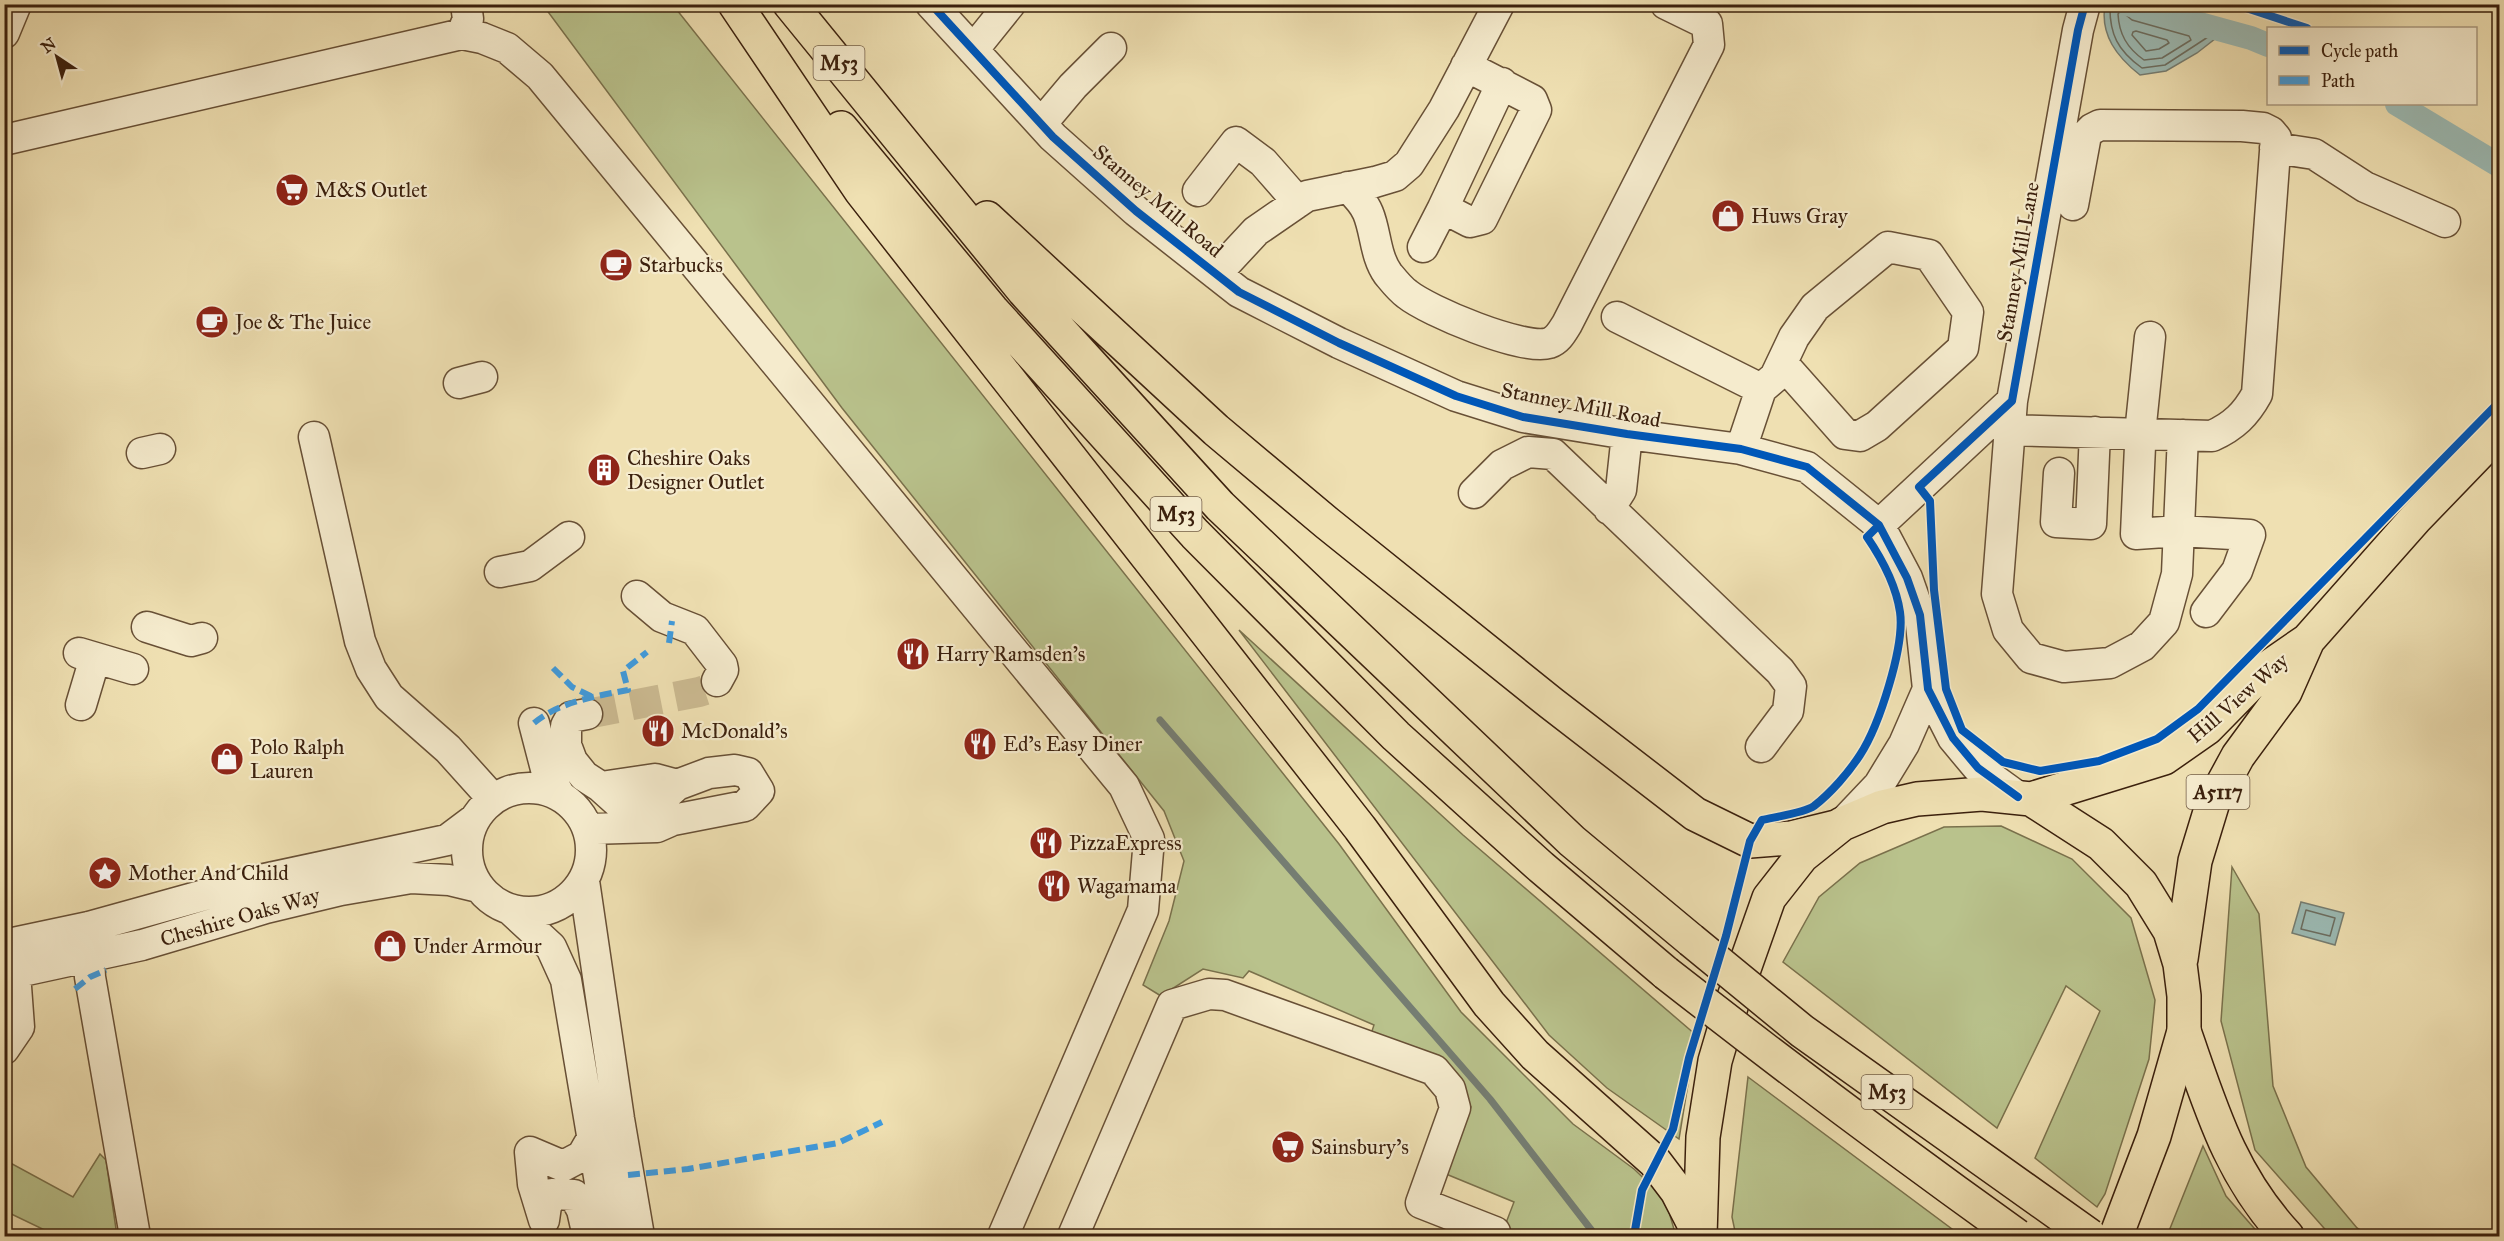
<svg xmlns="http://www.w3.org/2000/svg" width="2504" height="1241" viewBox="0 0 2504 1241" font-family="'IM FELL Great Primer',serif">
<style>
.green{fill:#b9c28c;stroke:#7a714c;stroke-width:1.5}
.water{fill:#9cbbb5;stroke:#757d72;stroke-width:1.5}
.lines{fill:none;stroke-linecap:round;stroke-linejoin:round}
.shore{stroke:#6c6e61;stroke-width:1.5}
.stream{stroke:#757d72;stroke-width:7}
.canal{stroke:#9cbbb5;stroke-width:24}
.minor-tunnel{stroke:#cbba91;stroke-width:30;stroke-dasharray:30 15;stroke-linecap:butt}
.minor-casing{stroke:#685036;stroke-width:33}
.major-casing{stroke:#3b200d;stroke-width:36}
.highway-casing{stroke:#3b200d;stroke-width:36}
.minor{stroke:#f5ebcd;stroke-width:30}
.major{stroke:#efe0b2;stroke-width:33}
.highway{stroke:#efe0b2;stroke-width:33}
.highway-bridge-casing{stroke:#3b200d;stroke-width:36;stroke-linecap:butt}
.highway-bridge{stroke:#efe0b2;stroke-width:33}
.quiet{stroke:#3f9bde;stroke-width:6;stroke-dasharray:12 6;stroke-linecap:butt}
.cycleway-casing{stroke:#f5ebcd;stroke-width:11}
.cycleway{stroke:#0057b8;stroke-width:8}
.labels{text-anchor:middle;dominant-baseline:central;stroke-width:4.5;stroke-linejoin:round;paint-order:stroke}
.shield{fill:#f5ebcd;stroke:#735d47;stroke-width:1.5}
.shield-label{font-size:20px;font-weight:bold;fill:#3b200d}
.poi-label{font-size:21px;fill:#3b200d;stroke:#f5ebcd;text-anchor:start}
.street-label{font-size:21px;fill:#3b200d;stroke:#f5ebcd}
</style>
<rect width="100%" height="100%" fill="#efe0b2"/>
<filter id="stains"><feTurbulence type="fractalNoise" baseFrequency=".00333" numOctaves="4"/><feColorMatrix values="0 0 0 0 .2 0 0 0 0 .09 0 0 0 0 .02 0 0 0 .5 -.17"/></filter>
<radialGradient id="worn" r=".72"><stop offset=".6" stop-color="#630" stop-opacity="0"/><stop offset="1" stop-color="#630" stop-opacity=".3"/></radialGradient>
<path class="green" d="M543 5H673L1339 844 1461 1012 1573 1124 1634 1169 1659 1193 1669 1212 1676 1236H1501L1514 1202 1446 1174 1471 1107 1440 1067 1370 1037 1374 1025 1249 971 1243 978 1203 969 1161 996 1143 985 1169 921 1184 861 1164 811 842 408Z
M1239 630 1463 835 1696 1035 1679 1139 1607 1088 1549 1035Z
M2001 826 2072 859 2131 918 2155 1000 2149 1059 2105 1194 2097 1207 2035 1158 2100 1011 2066 986 1997 1128 1783 962 1819 897 1860 863 1944 827Z
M2232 867 2259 914 2273 1086 2306 1167 2357 1228 2370 1236H2331L2255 1150 2221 1021Z
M1748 1077 1956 1232 1954 1236H1736L1732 1217Z
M2203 1146 2226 1196 2261 1236H2167Z
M100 1154 106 1160 117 1236H57L5 1211V1160L73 1197Z"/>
<path class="water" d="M2105 5H2127L2225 31 2197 53 2166 71 2140 75C2117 57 2100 35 2105 5Z
M2301 902 2344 913 2335 945 2292 933Z"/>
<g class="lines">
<path class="shore" d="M2110 4C2109 34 2118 51 2142 68L2165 65 2208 37 2206 32 2134 13 2130 10 2129 4
M2121 11 2132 20 2189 36 2191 40 2162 58 2144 60C2127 48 2119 34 2118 14Z
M2136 31 2167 40 2169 43 2159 49 2146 51 2132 35 2133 32Z
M2306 910 2335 918 2330 936 2301 929Z"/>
<path class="stream" d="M1160 720 1490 1099 1596 1236"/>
<path class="canal" d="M2127 4 2251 38 2268 45
M2397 104 2500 166"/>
<path class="minor-tunnel" d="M587 714 699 692 708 689 717 681"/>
<defs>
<path id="minor" d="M931 4 1053 137 1136 211 1239 292 1339 343 1456 396 1523 417 1627 434 1741 449 1807 467 1879 525 1907 578 1920 615 1928 689 1953 738 1978 768 2018 797
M2085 4 2078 30 2012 401 1997 594 2008 630 2031 658 2064 667 2110 663 2142 646 2164 622 2177 574 2183 435
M4 33 16 4
M462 34 468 19 466 4
M973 50 1010 4
M1466 66 1532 100 1536 110 1482 219 1470 222 1443 208 1502 83
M1041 124 1073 86 1111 48
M4 140 462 34 482 38 507 48 540 76 1124 786 1149 839 1143 910 1003 1236
M2275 148 2314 154 2365 187 2445 222
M1348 187C1356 195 1364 203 1368 213 1376 232 1375 256 1388 274 1393 280 1400 289 1407 294 1428 311 1523 351 1549 343 1558 340 1562 332 1567 324L1709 45 1707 24 1666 4
M1198 191 1236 142 1263 162 1298 202
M1423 247 1443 208
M1216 274 1256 231 1307 196 1375 182 1395 176 1409 164 1444 109 1499 4
M1617 317 1761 389
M2150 337 2141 424 2136 534 2179 531 2250 535 2237 571 2206 612
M459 383 482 377
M2009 430 2212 436C2234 426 2246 414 2257 394L2276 138 2271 132 2263 128 2242 126 2100 125 2092 129 2086 135 2073 205
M314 437 360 641 371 669 389 697 448 749 493 799
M1741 449 1761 389 1775 377 1794 337 1815 307 1888 247 1929 255 1968 312 1963 348 1877 426 1860 436 1845 434 1782 363
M142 453 160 449
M2059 473 2056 522 2091 524 2095 432
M1474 493 1502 465 1528 452 1553 454 1780 671 1791 686 1788 711 1761 747
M1609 509 1621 490 1627 434
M1879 525 2012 401
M500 572 530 566 569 537
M637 596 662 617 695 630 722 665 723 670 717 681
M147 627 191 641 202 638
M79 653 133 669
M81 705 95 658
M587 714 571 717 566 726V745L572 761 584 776 601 787 655 779 677 785 709 773 735 770 748 773 759 791 745 806 673 820 657 827 588 829
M534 723 547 773 560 796
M601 787 621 805 659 801 677 785
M467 850a62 62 0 1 1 124 0a62 62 0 1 1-124 0Z
M1842 824 1879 785 1904 744 1928 689
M584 881 619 1119 639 1236
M512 911 551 947 566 980 609 1236
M4 945 89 927 255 881 447 840 475 819
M89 957 90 977 135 1236
M4 975 142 945 266 908 341 890 411 878 449 880 478 887
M4 1049 19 1027 15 973
M544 1220 533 1184 530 1152 563 1166 582 1156 593 1137
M544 1220 546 1206 552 1194 574 1195 582 1210 588 1236
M1073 1236 1172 1005 1209 994 1225 995 1434 1070 1450 1089 1455 1108 1421 1203 1495 1232"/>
<path id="major" d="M2031 799 2164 758 2207 728 2263 671 2308 640 2415 519 2500 431
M2181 959 2195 861 2213 802 2238 756 2285 692 2308 640
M1700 1236 1703 1137 1715 1061 1733 1000 1769 898 1802 856 1842 824 1882 807 1917 799 1982 794 2031 799 2101 844 2141 884 2170 931 2180 964 2184 996V1031L2154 1136 2116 1236"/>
<path id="highway" d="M735 4 861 191 1360 828 1489 1004 1535 1055 1655 1162 1677 1191 1698 1232
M790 4 1024 291 1220 506 1572 841 1691 940
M841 128 992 310 1195 534 1396 736 1541 867 1666 973
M987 218 1216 430 1327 523 1551 703 1695 814 1750 841 1791 838 1836 827
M2184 1031C2211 1108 2230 1175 2287 1236"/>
</defs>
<use href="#minor" class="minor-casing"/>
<use href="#major" class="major-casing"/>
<use href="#highway" class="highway-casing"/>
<use href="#minor" class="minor"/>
<use href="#major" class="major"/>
<use href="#highway" class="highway"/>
<defs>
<path id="highway-bridge" d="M1691 940 1802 1031 2090 1236
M1666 973C1781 1063 1898 1151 2017 1236"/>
</defs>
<use href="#highway-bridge" class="highway-bridge-casing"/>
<use href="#highway-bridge" class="highway-bridge"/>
<path class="quiet" d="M669 643 672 621
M553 668 572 687 593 697
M534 723C559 702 596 696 628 690L623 671 647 652
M75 989 90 977 106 970
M628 1175 688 1169 838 1143 882 1122"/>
<defs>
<path id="cycleway" d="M931 4 1053 137 1136 211 1239 292 1339 343 1456 396 1523 417 1627 434 1741 449 1807 467 1879 525 1907 578 1920 615 1928 689 1953 738 1978 768 2018 797
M2085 4 2078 30 2012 401 1919 487 1930 501 1934 590 1946 689 1962 730 2003 762 2040 771 2099 761 2157 739 2198 709 2500 401
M2234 4 2307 28
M1634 1236 1642 1190 1673 1129 1689 1058 1726 936 1750 841 1762 820C1775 817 1804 813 1814 806 1831 793 1849 772 1860 755 1879 726 1905 646 1900 612 1896 585 1882 559 1867 537L1879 525"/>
</defs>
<use href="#cycleway" class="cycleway-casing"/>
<use href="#cycleway" class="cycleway"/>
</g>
<defs>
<symbol id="supermarket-disc" viewBox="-11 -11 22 22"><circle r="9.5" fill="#8f2418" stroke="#f5ebcd"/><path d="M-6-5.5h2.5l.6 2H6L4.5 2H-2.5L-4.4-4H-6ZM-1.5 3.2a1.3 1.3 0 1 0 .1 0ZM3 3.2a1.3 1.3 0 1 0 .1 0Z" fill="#fff"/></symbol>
<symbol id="shop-disc" viewBox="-11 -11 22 22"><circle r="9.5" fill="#8f2418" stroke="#f5ebcd"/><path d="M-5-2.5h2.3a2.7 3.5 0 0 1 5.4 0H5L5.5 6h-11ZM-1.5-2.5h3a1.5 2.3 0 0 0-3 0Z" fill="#fff"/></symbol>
<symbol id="cafe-disc" viewBox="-11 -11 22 22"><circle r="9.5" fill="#8f2418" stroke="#f5ebcd"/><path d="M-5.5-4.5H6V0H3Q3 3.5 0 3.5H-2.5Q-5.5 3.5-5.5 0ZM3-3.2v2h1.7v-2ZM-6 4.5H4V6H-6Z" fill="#fff"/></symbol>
<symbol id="building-disc" viewBox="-11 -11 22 22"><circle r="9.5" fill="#8f2418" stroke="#f5ebcd"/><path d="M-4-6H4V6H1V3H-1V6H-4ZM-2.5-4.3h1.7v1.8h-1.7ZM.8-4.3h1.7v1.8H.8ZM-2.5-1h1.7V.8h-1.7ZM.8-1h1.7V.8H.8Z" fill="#fff"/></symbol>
<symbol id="restaurant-disc" viewBox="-11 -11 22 22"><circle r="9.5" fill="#8f2418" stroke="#f5ebcd"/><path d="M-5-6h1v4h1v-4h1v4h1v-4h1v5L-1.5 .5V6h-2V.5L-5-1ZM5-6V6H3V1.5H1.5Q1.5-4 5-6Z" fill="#fff"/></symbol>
<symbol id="sight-disc" viewBox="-11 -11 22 22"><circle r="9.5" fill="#8f2418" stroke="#f5ebcd"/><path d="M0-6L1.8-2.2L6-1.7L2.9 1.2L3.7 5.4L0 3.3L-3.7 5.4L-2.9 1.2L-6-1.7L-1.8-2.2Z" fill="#fff"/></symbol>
</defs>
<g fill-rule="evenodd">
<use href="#supermarket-disc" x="273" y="171" width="38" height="38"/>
<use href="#shop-disc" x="1709" y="197" width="38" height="38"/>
<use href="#cafe-disc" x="597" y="246" width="38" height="38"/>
<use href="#cafe-disc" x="193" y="303" width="38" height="38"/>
<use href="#building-disc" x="585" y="451" width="38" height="38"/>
<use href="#restaurant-disc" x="894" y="635" width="38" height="38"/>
<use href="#restaurant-disc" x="639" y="712" width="38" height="38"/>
<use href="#restaurant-disc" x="961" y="725" width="38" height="38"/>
<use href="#shop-disc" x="208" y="740" width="38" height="38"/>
<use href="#restaurant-disc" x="1027" y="824" width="38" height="38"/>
<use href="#sight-disc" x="86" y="854" width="38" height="38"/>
<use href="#restaurant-disc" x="1035" y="867" width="38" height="38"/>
<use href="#shop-disc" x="371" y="927" width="38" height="38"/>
<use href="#supermarket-disc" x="1269" y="1128" width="38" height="38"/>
</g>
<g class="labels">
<g class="shield">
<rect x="813.5" y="46" width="51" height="34" rx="4.5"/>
<rect x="1150.5" y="497" width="51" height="34" rx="4.5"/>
<rect x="2186.5" y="775" width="63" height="34" rx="4.5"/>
<rect x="1861.5" y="1075" width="51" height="34" rx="4.5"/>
</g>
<g class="shield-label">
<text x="839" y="63">M53</text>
<text x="1176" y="514">M53</text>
<text x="2218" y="792">A5117</text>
<text x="1887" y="1092">M53</text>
</g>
<g class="poi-label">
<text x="315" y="190">M&amp;S Outlet</text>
<text x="1751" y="216">Huws Gray</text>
<text x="639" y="265">Starbucks</text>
<text x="235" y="322">Joe &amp; The Juice</text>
<text x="627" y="458">Cheshire Oaks<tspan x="627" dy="24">Designer Outlet</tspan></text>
<text x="936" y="654">Harry Ramsden's</text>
<text x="681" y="731">McDonald's</text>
<text x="1003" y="744">Ed's Easy Diner</text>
<text x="250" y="747">Polo Ralph<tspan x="250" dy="24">Lauren</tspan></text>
<text x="1069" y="843">PizzaExpress</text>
<text x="128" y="873">Mother And Child</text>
<text x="1077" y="886">Wagamama</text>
<text x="413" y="946">Under Armour</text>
<text x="1311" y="1147">Sainsbury's</text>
</g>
<g class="street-label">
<text transform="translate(1158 201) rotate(40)">Stanney Mill Road</text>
<text transform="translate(2018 262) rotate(-80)">Stanney Mill Lane</text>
<text transform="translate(1581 405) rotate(11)">Stanney Mill Road</text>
<text transform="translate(2238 698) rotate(-41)">Hill View Way</text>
<text transform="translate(240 917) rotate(-16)">Cheshire Oaks Way</text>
</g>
</g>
<rect width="2504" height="1241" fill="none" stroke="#efe0b2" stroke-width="24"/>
<rect x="6" y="6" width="2492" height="1229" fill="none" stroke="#3b200d" stroke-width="3"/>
<rect x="12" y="12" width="2480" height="1217" fill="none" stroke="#3b200d" stroke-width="1.5"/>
<rect x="2267" y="27" width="210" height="78" fill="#f5ebcd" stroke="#ab9a80" stroke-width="1.5"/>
<rect x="2279" y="46" width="30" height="9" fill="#0057b8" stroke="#ab9a80" stroke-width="1.5"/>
<text x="2321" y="57" font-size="18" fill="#3b200d">Cycle path</text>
<rect x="2279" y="76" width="30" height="9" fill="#3f9bde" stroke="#ab9a80" stroke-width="1.5"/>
<text x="2321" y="87" font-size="18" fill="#3b200d">Path</text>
<g transform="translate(57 57) rotate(324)" stroke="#f5ebcd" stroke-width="4.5" paint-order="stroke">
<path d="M0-4.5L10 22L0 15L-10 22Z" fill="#3b200d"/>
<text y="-9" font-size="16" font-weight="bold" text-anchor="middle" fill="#3b200d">N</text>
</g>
<rect width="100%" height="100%" filter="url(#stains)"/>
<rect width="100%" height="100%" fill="url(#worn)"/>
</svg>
